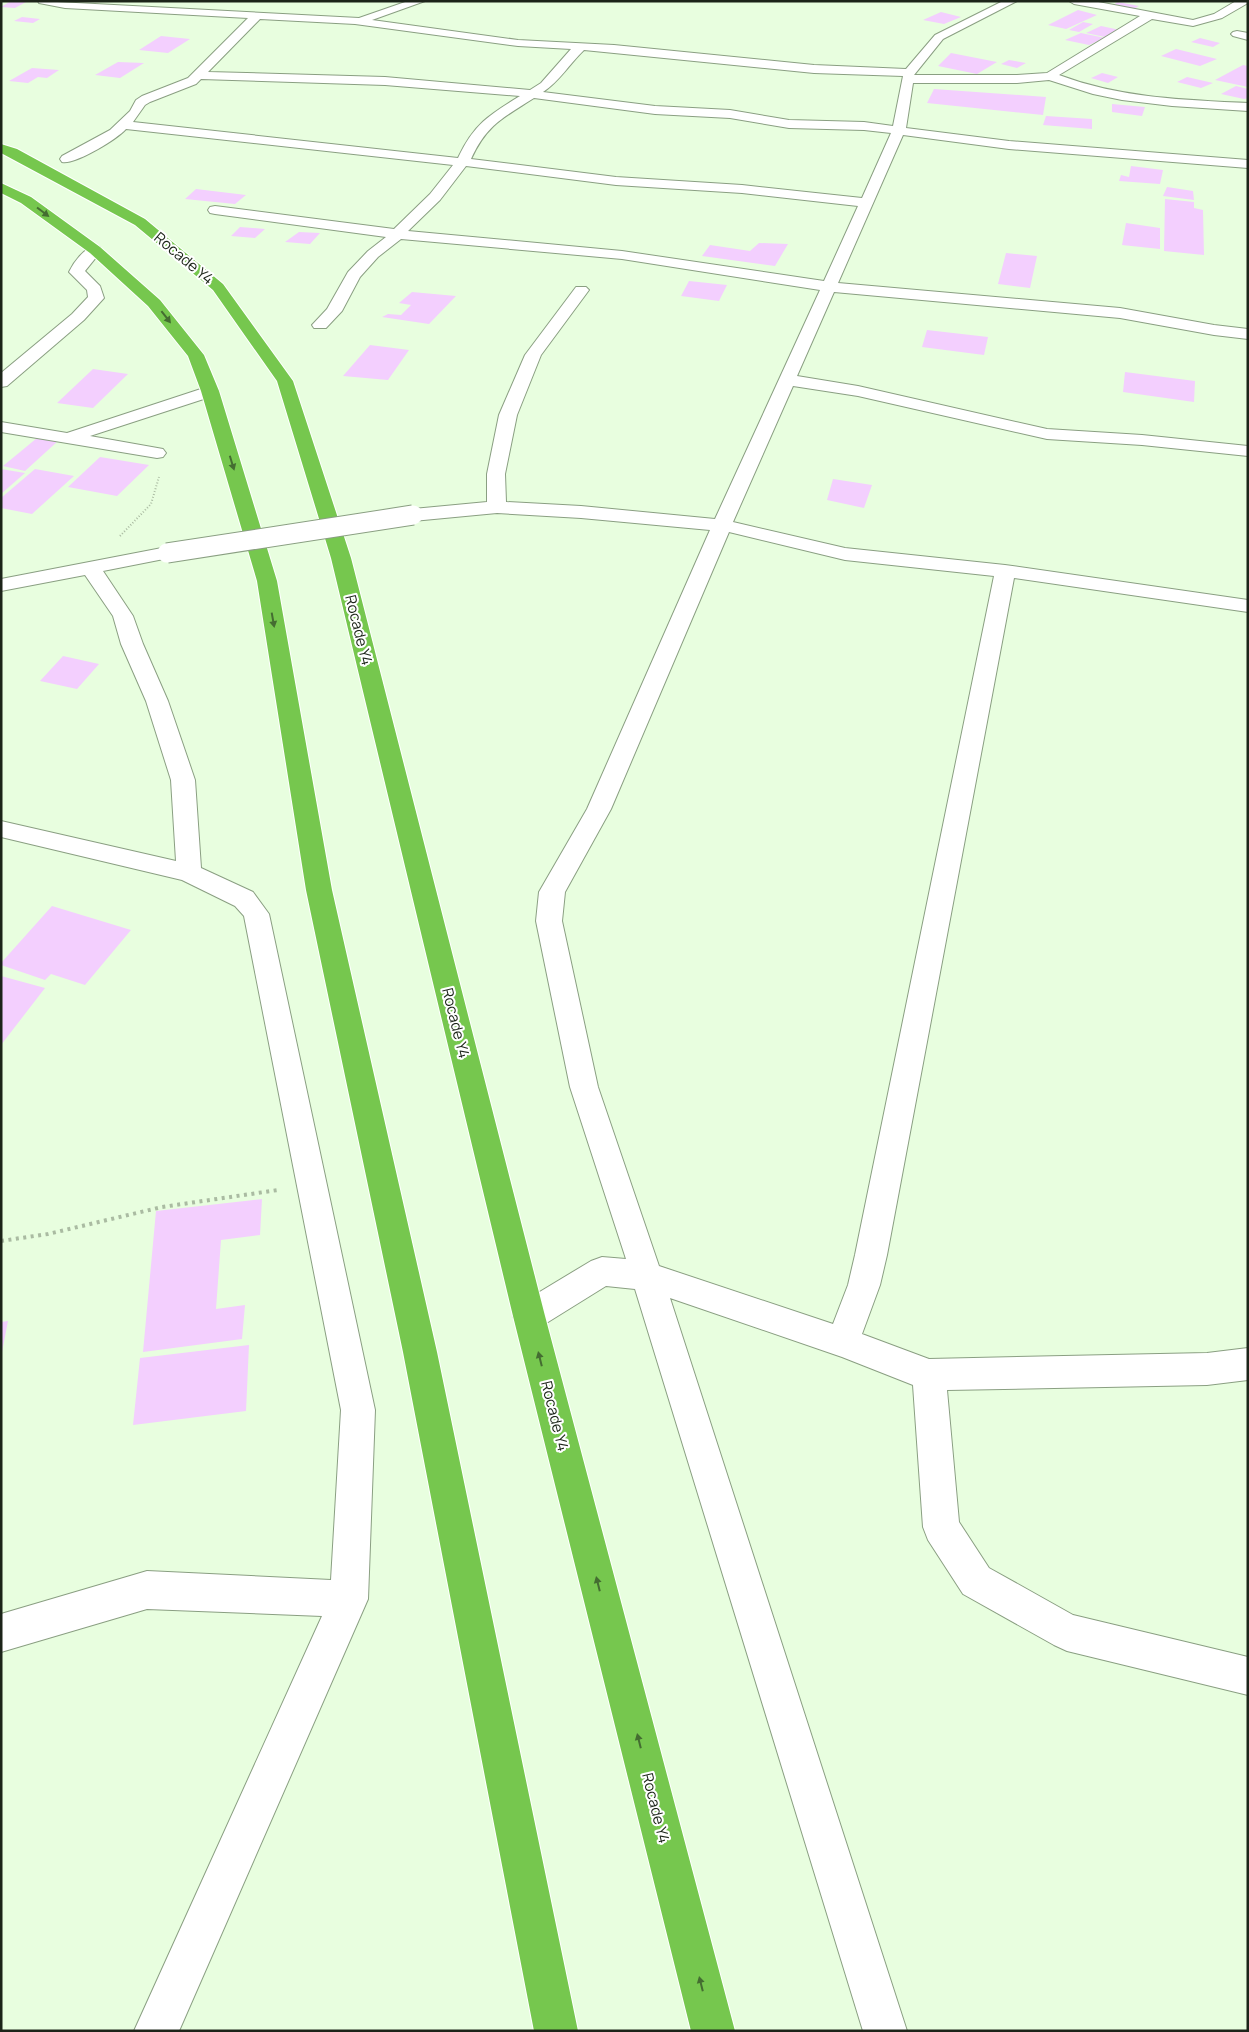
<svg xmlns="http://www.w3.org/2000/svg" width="1249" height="2032" viewBox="0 0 1249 2032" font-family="Manrope,sans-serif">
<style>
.building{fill:#f3cffe}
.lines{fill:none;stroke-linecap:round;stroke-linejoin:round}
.minor-casing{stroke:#8a9f82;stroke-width:2}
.highway-casing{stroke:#fff;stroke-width:2}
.path-far1{stroke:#aabba2;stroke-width:2;stroke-dasharray:1 2;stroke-linecap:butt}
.path{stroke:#aabba2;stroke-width:4;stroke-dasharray:3 4.5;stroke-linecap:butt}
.minor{fill:#fff;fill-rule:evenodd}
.highway{fill:#76c74e;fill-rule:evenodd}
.minor-bridge-casing{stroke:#8a9f82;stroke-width:21;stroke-linecap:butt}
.minor-bridge{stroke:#fff;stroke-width:19}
.oneway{fill:#446d31}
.labels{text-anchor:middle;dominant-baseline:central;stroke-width:4;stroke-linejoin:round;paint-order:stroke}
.street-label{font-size:15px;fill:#1c2419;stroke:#fff}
</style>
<rect width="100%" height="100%" fill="#e8fedf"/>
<path class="building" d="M11 1H22L26 2 15 8 1 7Z
M1118 2 1139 6 1130 11 1109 7Z
M1078 10 1097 15 1066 29 1048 25Z
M941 12 961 17 944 24 923 20Z
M22 17 40 19 33 23 14 21Z
M1083 22 1093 24 1079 32 1069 30Z
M1101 26 1120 30 1105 37 1086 33Z
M1081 33 1105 38 1089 45 1065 40Z
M161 36 190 39 168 53 139 50Z
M1200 38 1220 43 1213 47 1191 42Z
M1176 49 1217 59 1200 66 1161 56Z
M951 53 997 62 977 74 938 66Z
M1009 60 1026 63 1017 68 1001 64Z
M118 62 144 63 120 78 95 75Z
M1243 65 1248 66V87L1215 80Z
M32 68 59 70 47 78 38 77 28 83 9 81Z
M1102 73 1118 77 1108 83 1091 78Z
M1187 77 1213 83 1201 88 1177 82Z
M1236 86 1248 89V98L1244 99 1221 94Z
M934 89 1046 97 1043 115 927 103Z
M1112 104 1145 107 1142 116 1112 112Z
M1046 116 1092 119V129L1043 125Z
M1131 166 1163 170 1160 184 1119 181 1121 175 1129 177Z
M1167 187 1193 191 1194 200 1163 196Z
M196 189 246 195 235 204 185 199Z
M1165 199 1194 202V208L1203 210 1204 255 1164 251Z
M1126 223 1160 228V249L1122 245Z
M240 227 265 229 255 238 231 236Z
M299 232 320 233 310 244 285 242Z
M759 243 788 244 775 266 702 256 710 245 750 251Z
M1006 253 1037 256 1030 288 998 284Z
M689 281 727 285 719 301 681 296Z
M412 292 456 296 429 324 382 317 388 314 401 315 411 305 399 303Z
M927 330 988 337 984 355 922 347Z
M370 345 409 350 388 380 343 376Z
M93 369 128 374 93 408 57 403Z
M1125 372 1195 381 1194 402 1123 392Z
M37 438 58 441 25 471 3 466Z
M100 457 149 465 117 496 68 487Z
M1 469 25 473 1 494Z
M35 469 74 476 32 514 1 508V498Z
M833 479 872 485 864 508 827 500Z
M63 656 99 664 77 689 40 681Z
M52 906 131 930 85 985 51 974 45 980 1 965V963Z
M1 976 45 988 1 1045Z
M262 1199 260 1235 221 1240 216 1309 245 1305 242 1339 143 1352 156 1211Z
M8 1321 2 1352H1V1322Z
M249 1345 246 1411 133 1425 140 1358Z"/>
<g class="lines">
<defs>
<path id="minor" d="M38 1 359 18 408 1H425L372 20 518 40 614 45 814 65 906 69 935 35 1003 1H1017L943 39 914 75H1017L1047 73 1140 16 1074 4 1069 1H1093L1193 20 1214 14 1236 1H1248V3L1222 18 1193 26 1152 19 1059 75C1120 98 1184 100 1248 103V111L1172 106 1122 100 1093 94 1049 80 1017 83H913L906 128 1009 141 1248 160V168L1009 149 903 135 838 283 1120 308 1214 325 1248 329V339L1214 335 1120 318 834 292 797 376 858 386 1047 429 1142 435 1248 446V456L1142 445 1047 439 858 396 793 386 733 522 845 548 1005 565 1248 600V612L1014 578 887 1255 880 1285 862 1334 929 1359 1207 1353 1248 1348V1380L1207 1385 947 1390 959 1522 989 1568 1073 1615 1248 1657V1695L1067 1651 1054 1645 963 1594 928 1540 923 1527 913 1385 842 1357 670 1298 907 2031H863L635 1289 606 1286 540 1327 529 1331 518 1327 513 1316 518 1305 591 1261 602 1257 626 1259 570 1087 536 921 539 892 587 809 710 530 581 518 497 513 413 521 406 519 403 515 406 511 413 509 487 502V474L499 415 525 355 576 287H586L589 290 541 355 517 415 505 474 506 502 581 506 715 519 820 290 622 259 401 239 378 257 360 277 342 311 326 328H314L312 325 327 309 348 272 368 251 386 237 215 214 210 213 208 210 210 207 215 206 394 229 430 194 453 165 126 129C117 139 75 165 62 162L60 159 62 156 110 130 130 111 136 100 142 96 188 78 248 18 65 8 39 3ZM260 19 355 24 518 46 571 49 541 83 530 90 385 77 208 72ZM584 50 814 73 903 76 893 126 864 122 789 120 730 110 655 106 543 92C559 82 570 63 584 50ZM201 79 385 85 520 96C489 115 474 124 458 158L133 122 145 105 150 102 196 84ZM534 98 655 114 730 118 789 128 864 130 891 133 862 198 742 185 616 177 471 159C487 124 503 118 534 98ZM466 166 616 185 742 193 858 206 824 281 622 251 408 231 440 200ZM729 532 845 560 994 576 855 1255 848 1285 833 1324 659 1266 598 1087 562 921 565 892 611 809Z
M1237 31 1248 33V40L1233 36 1231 34 1233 32Z
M95 246 100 247 102 250 85 271 100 286 104 298 84 320 7 386 1 387V373L72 314 88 297 87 290 69 272C74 262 84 248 95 246Z
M210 386 216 387 219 391 216 395 90 436 163 449 166 453 163 457 157 458 1 432V422L67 433Z
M167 547 174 549 177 553 174 557 103 571 133 616 143 644 168 701 195 780 201 868 253 892 269 914 375 1410 368 1599 179 2031H134L322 1616 147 1609 1 1652V1614L147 1571 331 1580 341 1410 244 916 235 906 182 880 1 837V821L176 861 171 780 146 701 121 644 113 616 85 575 1 591V579Z"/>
<path id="highway" d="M1 144 17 149 145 219 223 284 293 381 351 558 545 1316 735 2031H691L513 1316 331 558 277 381 213 290 135 225 1 153Z
M1 183 31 197 100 247 160 300 204 355 219 391 277 581 332 890 437 1352 578 2031H534L403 1352 306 890 257 581 201 391 188 356 148 306 90 253 21 203 1 193Z"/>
</defs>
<use href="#minor" class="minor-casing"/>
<use href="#highway" class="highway-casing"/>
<path class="path-far1" d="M120 536 151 504 159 477"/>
<path class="path" d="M1 1241 48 1234 162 1207 278 1190"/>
<use href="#minor" class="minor"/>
<use href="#highway" class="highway"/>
<defs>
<path id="minor-bridge" d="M167 553 413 515"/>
</defs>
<use href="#minor-bridge" class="minor-bridge-casing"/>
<use href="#minor-bridge" class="minor-bridge"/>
</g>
<defs><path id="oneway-solid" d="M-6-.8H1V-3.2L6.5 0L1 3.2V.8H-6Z" transform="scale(1.25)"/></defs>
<g class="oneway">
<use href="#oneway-solid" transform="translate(43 212) rotate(37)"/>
<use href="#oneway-solid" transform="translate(166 317) rotate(52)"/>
<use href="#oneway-solid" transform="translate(232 463) rotate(73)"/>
<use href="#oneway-solid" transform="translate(273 620) rotate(80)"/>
<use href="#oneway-solid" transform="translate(540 1359) rotate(-104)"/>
<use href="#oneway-solid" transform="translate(598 1584) rotate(-104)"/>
<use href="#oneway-solid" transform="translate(639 1741) rotate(-104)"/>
<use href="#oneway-solid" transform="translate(701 1984) rotate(-104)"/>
</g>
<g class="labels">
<g class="street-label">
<text transform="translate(184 258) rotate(40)">Rocade Y4</text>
<text transform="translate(359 630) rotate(76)">Rocade Y4</text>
<text transform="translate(456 1023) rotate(76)">Rocade Y4</text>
<text transform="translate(555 1416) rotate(76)">Rocade Y4</text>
<text transform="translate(656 1808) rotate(76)">Rocade Y4</text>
</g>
</g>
<rect width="1249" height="2032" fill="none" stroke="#1c2419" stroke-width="5"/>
</svg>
